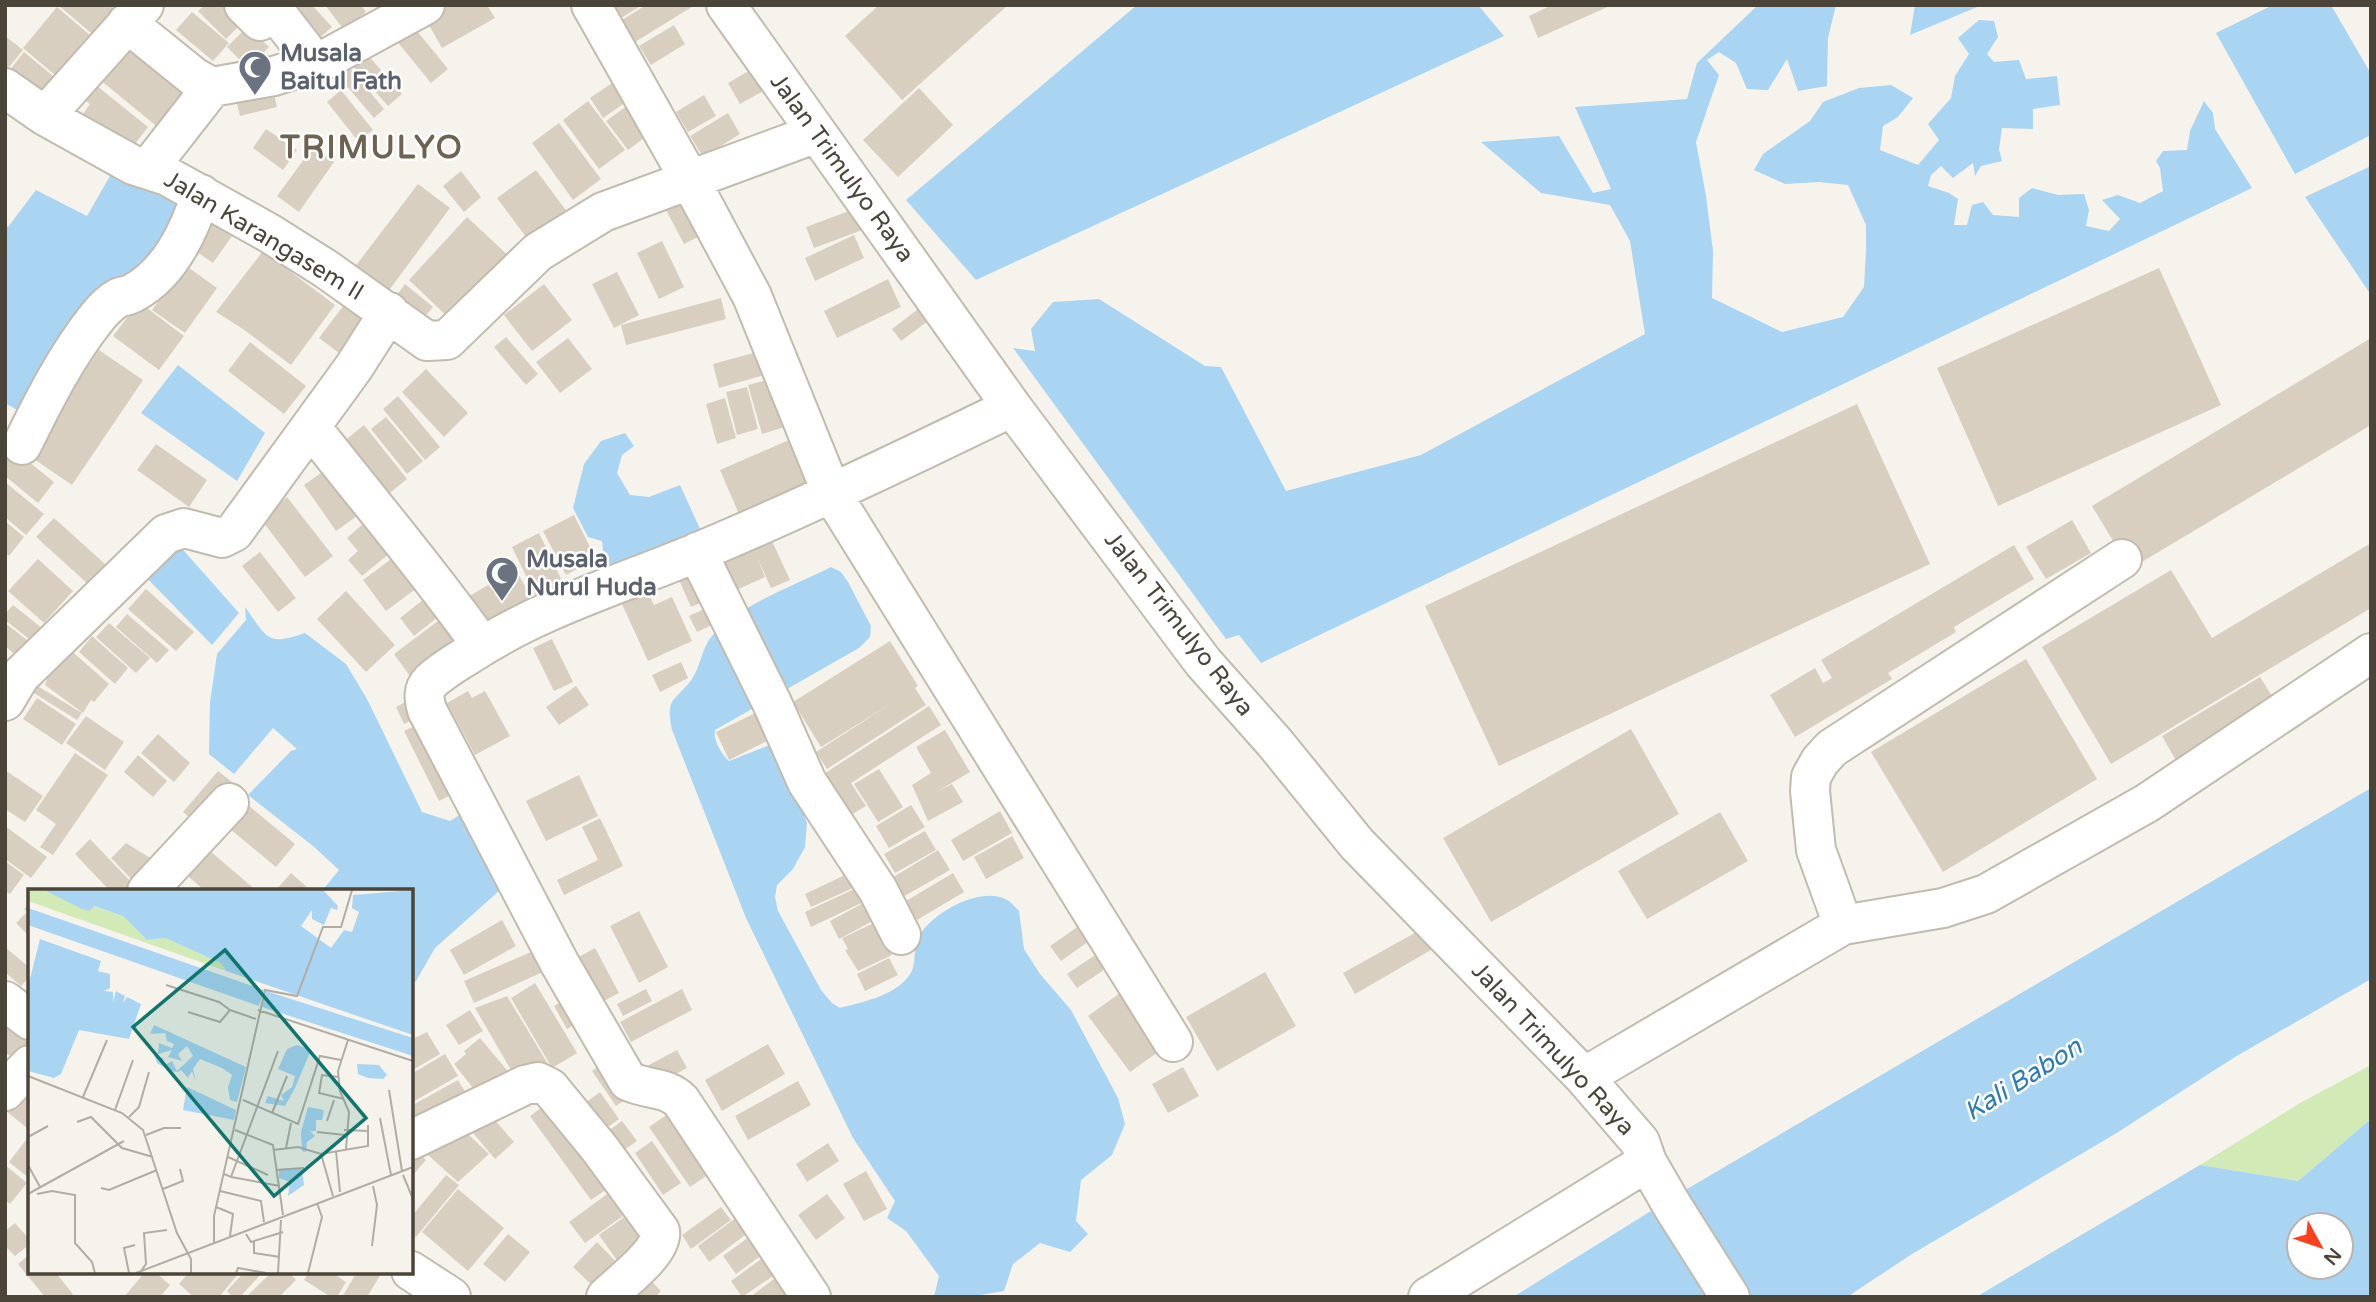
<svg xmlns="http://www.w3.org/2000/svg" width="2376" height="1302" viewBox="0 0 2376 1302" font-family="'Varela Round',sans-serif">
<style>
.green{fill:#d2eab5}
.water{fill:#a9d4f2;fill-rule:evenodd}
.building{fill:#d8cfc1}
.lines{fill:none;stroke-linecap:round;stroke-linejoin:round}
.minor-casing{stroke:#c2bbae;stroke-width:42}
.minor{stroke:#fff;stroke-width:38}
.labels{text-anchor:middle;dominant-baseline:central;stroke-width:5;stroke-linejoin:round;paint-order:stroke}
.worship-label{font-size:24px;font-weight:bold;fill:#5b616d;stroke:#fff;text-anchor:start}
.street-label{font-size:24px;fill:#4b4439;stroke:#fff}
.water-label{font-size:26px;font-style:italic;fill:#2e7ab2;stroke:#fff}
.district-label{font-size:32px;font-weight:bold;letter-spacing:2px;fill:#6e6250;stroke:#fff}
.inset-road{fill:none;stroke:#b2ada4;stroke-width:2}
.view{fill:#0f766e;fill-opacity:0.15;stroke:#0f766e;stroke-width:3.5}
.inset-edge{fill:none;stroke:#4b4439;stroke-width:3.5}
</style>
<rect width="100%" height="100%" fill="#f6f3ec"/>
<path class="green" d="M2371 1065V1119L2298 1181 2200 1165 2300 1103Z"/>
<path class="water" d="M1137 5H1478L1504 36 976 280 906 200Z
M1758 5H1836L1828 38 1827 86 1798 91 1787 59 1768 90 1747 89 1736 63 1719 52 1707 60 1719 75 1696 142 1706 196 1713 251 1712 298 1782 332 1843 317 1864 287 1866 251V225L1848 185 1819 182 1785 184 1754 170 1763 154 1810 121 1823 102 1859 88 1891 85 1913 98 1898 117 1883 126 1880 150 1918 165 1939 140 1928 124 1951 98 1955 76 1969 54 1958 38 1979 20 1994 21 1998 37 1987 54 1994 62 2019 60 2026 79 2057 76 2060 105 2033 109V129L2002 128 1999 149 2002 161 1981 166 1975 176 1973 163 1953 178 1941 166 1931 175 1928 186 1949 193 1958 199 1954 225H1967L1972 205 1983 202 1993 215 2019 217V198L2032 188 2058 195 2084 194 2089 210 2086 226 2109 231 2120 219 2102 200 2118 195 2140 203 2163 191 2160 168 2156 161 2163 151 2187 150 2190 131 2204 101 2213 113 2215 129 2252 188 1261 663 1239 635 1226 639 1013 348 1035 351 1031 329 1053 302 1099 299 1205 366 1221 367 1286 491 1421 455 1645 334 1630 241 1610 205 1541 193 1481 142 1559 136 1593 193 1611 189 1575 107 1687 99 1697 63Z
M1915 5H1982L1910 35Z
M2273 5H2331L2371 74V135L2295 174 2216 33Z
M118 162 182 200 179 225 22 413 5 403V226L8 227 36 190 87 216Z
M2371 166V295L2305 197Z
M178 365 265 433 237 481 141 413Z
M625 433 634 446 622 455 617 473 630 495 649 497 680 485 706 542 606 580 602 541 588 537 573 508 584 464 601 441Z
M178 544 239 613 212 645 141 572Z
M831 567 841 572 848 582 871 626 870 637 859 648 715 730C713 740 721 754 729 761L770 745 782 754 807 823 805 847 793 869 777 885 775 897 778 911 821 990 832 1003 840 1008C863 1002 893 996 908 977 918 966 912 948 919 936 932 913 981 885 1007 900 1011 902 1016 908 1019 911L1024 949 1040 974 1071 1010 1118 1098 1125 1124 1112 1155 1081 1180 1076 1221 1088 1234 1070 1252 1040 1243 1013 1264 1004 1291 968 1297H934L939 1276 906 1231 887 1218 895 1201 853 1138 746 918 672 730C665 697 675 702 692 679 701 666 702 646 713 635 741 604 794 586 831 567Z
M245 607C267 637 266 647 305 633L346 664 367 699 422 812 450 821 469 809 499 891 435 948 416 981 411 984V891H322L339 870 313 846 248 795 291 751 297 749 273 728 234 774 209 754 210 702 217 654 246 620Z
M2371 788V979L2235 1057 2115 1134 1912 1254 1847 1297H1742L1675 1196Z
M2371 1119V1297H1976L2200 1165 2298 1181ZM2299 1225H2341V1267H2299Z
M1651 1211 1708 1297H1513Z"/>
<path class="building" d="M58 5H109L125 19 104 44Z
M205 5H228L244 21 226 39 198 11Z
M293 5H312L332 27 309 47Z
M325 5H361L366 12 344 30Z
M448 5H487L495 18 442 48 425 18Z
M609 5H642L618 20Z
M646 5H695L635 42 622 20Z
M879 5H1008L902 100 845 36Z
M1552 5H1612L1538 38 1529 16Z
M57 7 91 36 56 76 23 48Z
M192 12 229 43 213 61 176 30Z
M408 20 448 69 431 83 391 34Z
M674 25 685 44 651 65 639 46Z
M248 26 269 47 248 68 227 47Z
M5 36 23 50 5 72Z
M133 38 194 88 160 129 99 79Z
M24 52 59 81 43 100 8 72Z
M366 53 402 94 388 106 352 65Z
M345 62 384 109 374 118 334 71Z
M752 69 765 90 740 104 728 83Z
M625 74 638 94 603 118 590 98Z
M270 78 277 107 240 116 233 87Z
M92 82 148 127 131 149 83 114 90 104 80 96Z
M919 88 953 125 898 177 863 140Z
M341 90 373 130 358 141 327 102Z
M704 95 716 116 688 132 676 112Z
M588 101 625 150 599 169 563 120Z
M631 103 652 132 628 150 606 121Z
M728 113 740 134 703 157 690 136Z
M559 123 601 179 573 200 532 143Z
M266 129 297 150 283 170 253 148Z
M313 147 334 162 299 212 277 196Z
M536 170 568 213 529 241 497 198Z
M461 171 481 197 464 212 443 186Z
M418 184 450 208 387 293 354 268Z
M681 198 702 235 684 244 665 208Z
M857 208 865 229 814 248 806 227Z
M467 217 513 260 454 323 409 280Z
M206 218 232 236 213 263 187 245Z
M854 235 864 258 815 281 805 258Z
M662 241 684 287 659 299 637 253Z
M263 251 335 305 291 365 243 329 216 312Z
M185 265 217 288 185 333 152 310Z
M2159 268 2221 405 1998 506 1937 368Z
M617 272 639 315 614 328 592 284Z
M888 279 901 307 837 338 824 311Z
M405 284 433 307 421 321 394 299Z
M544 284 572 320 532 351 504 315Z
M721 298 726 319 626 345 621 325Z
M347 301 378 324 350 361 319 338Z
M139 302 184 336 159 370 113 336Z
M922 306 931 319 901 341 892 329Z
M506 337 538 374 526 385 494 347Z
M568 338 592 369 560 393 536 362Z
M2371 338V425L2130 569 2092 506Z
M250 342 306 386 284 414 228 371Z
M768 349 774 372 719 388 713 364Z
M99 350 143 380 72 485 28 455Z
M426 369 468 413 444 437 402 392Z
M775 378 788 426 762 434 748 385Z
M747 387 758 429 737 435 726 392Z
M398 396 440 447 425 460 383 409Z
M725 398 736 438 717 444 706 404Z
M1857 404 1930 564 1499 766 1425 606Z
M386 417 423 461 407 474 371 429Z
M364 425 407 479 386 496 343 442Z
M789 440 811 491 742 521 720 470Z
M156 444 207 480 189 507 137 470Z
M14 450 54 482 38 503 5 476V461Z
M338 461 370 507 336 531 304 485Z
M5 482 44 514 26 535 5 517Z
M287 497 333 556 305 577 260 518Z
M574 515 596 559 566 575 543 531Z
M54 518 105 564 88 584 36 537Z
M2072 520 2091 553 2046 579 2026 547Z
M5 521 24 537 9 556 5 553Z
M365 522 396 548 362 576 348 560 358 551 347 538Z
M539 533 567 591 540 605 512 547Z
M772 541 790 580 771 588 757 557 765 577 732 592 718 561Z
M2371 543V608L2111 764 2042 647 2171 570 2212 638Z
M2014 545 2034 579 1954 627 1956 632 1888 673 1892 679 1795 737 1770 695 1815 668 1823 683 1832 678 1821 660Z
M402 551 425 582 386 611 363 580Z
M260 552 296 598 278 612 242 566Z
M38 559 73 591 44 623 8 591Z
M515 569 539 609 489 638 466 598Z
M699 571 711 598 691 607 679 580Z
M146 589 194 632 176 651 128 609Z
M346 591 395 645 366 672 317 619Z
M434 591 448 609 414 636 400 618Z
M648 592 654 605 672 597 692 641 648 661 622 604Z
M719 602 727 618 697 632 689 616Z
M13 605 43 629 33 642 5 620V614Z
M450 612 468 637 412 679 394 654Z
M127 614 169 650 157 663 116 627Z
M5 623 31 643 19 658 5 646Z
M109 623 150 658 136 673 96 637Z
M92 636 128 668 115 684 79 652Z
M552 639 573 682 554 691 533 648Z
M890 641 918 686 915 688 926 705 827 769 816 752 892 703 821 747 793 702Z
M67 647 109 684 94 702 91 700 83 713 45 685 52 666Z
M2026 659 2097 779 1943 872 1871 752Z
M681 662 688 678 660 692 652 675Z
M2260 677 2277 704 2178 764 2162 736Z
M26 679 82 713 77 720 21 685Z
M576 686 589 705 559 725 546 707Z
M468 691 472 698 485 691 510 736 475 755 447 703Z
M417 696 426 713 404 724 396 707Z
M37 698 76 724 62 745 23 719Z
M929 706 941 725 851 783 866 806 844 819 819 777Z
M766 708 779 735 729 760 716 732Z
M86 716 124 742 105 770 66 743Z
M421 723 457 792 439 801 404 731Z
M1631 729 1679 814 1491 922 1443 838Z
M945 730 970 772 935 793 952 784 963 802 928 821 912 785 931 773 916 747Z
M158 734 190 763 174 782 141 753Z
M75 753 108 775 53 855 40 847 56 824 36 810Z
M138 755 167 781 153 797 124 772Z
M879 769 903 807 878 822 854 784Z
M5 770 43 796 25 822 5 809Z
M218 771 236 785 201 827 183 812Z
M579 775 598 816 546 841 526 801Z
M242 800 295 844 276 867 223 823Z
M911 805 925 827 889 848 876 826Z
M1000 811 1012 833 963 861 951 840Z
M1720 812 1748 861 1647 919 1618 871Z
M600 818 623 866 564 895 557 880 598 860 582 827Z
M5 826 47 857 31 878 5 859Z
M925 831 936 850 895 873 884 854Z
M1012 836 1024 858 986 879 974 857Z
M90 839 133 884 125 891H110L75 854Z
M126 843 155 861 138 886 111 858Z
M203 845 257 891H205L181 870Z
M938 850 950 870 901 898 890 879Z
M5 861 24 875 10 894 5 891Z
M860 868 866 882 811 907 805 894Z
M291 873 308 888 306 891H275Z
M953 873 964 892 917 920 906 901Z
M865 884 872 898 811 927 805 912Z
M871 899 880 917 839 939 830 921Z
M30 903V937L16 923 27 912 24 909Z
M639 911 668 967 639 983 610 926Z
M502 920 516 946 464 975 450 950Z
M1086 921 1096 936 1061 961 1050 946Z
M876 922 892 955 858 971 845 950 848 949 842 938Z
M1420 930 1431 950 1355 994 1343 973Z
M547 945 556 966 474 1003 464 981Z
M5 947 30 968V976L21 986 5 972Z
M1107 947 1117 961 1077 988 1067 974Z
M595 948 619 993 602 1002 577 958Z
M889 958 898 975 865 991 857 974Z
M1265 972 1296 1026 1217 1071 1186 1017Z
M535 983 577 1053 552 1068 511 998Z
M646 989 652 1001 623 1016 617 1004Z
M682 989 692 1010 631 1042 620 1022Z
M1120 993 1161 1050 1130 1072 1088 1016Z
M574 994 587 1017 567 1029 554 1006Z
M507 996 548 1064 518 1082 475 1008Z
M5 1009 30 1028V1055L22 1065 5 1052Z
M470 1010 483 1031 459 1045 446 1025Z
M427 1032 440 1054 411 1071V1040Z
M480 1038 512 1076 477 1093 454 1064 466 1054 464 1051Z
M768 1044 785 1074 722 1111 705 1080Z
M677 1050 687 1068 657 1084 647 1066Z
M445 1054 458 1076 411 1103V1074Z
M612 1057 635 1093 616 1106 592 1071Z
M1183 1067 1199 1096 1168 1113 1152 1084Z
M458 1080 470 1100 420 1129 411 1113V1106Z
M30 1081V1124L27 1128 5 1110Z
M798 1081 811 1105 748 1140 735 1116Z
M600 1092 619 1119 600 1133 581 1106Z
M554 1099 614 1184 591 1200 530 1116Z
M487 1111 514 1142 495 1159 468 1127Z
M668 1114 709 1174 690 1187 649 1127Z
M454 1121 489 1154 458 1182 418 1146Z
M622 1121 637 1141 614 1157 600 1137Z
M26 1140 30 1142 29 1178 9 1162Z
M652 1141 681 1183 663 1195 635 1153Z
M828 1143 839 1161 807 1182 796 1164Z
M411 1147 426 1160 411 1177Z
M5 1165 27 1183 10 1204 5 1200Z
M866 1171 887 1209 864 1221 843 1184Z
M446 1175 459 1185 416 1237 411 1233V1217Z
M458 1189 504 1228 468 1271 422 1232Z
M614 1189 630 1211 585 1243 569 1222Z
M827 1194 845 1218 816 1240 798 1215Z
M721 1207 731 1220 691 1249 682 1235Z
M634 1210 656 1241 621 1266 599 1235Z
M737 1217 748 1233 709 1262 698 1246Z
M15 1223 30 1240V1244L15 1256 5 1246V1231Z
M760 1229 773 1247 736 1274 723 1256Z
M508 1234 530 1252 505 1282 483 1264Z
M597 1242 623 1269 599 1292 573 1267Z
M30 1254V1272H55L73 1294 69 1297H45L18 1264Z
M764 1257 776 1274 742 1297 731 1281Z
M638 1268 661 1291 655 1297H626Z
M786 1270 791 1297H750Z
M145 1272H155L170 1285 160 1297H124Z
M189 1272H240L219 1297H194L188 1292 179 1284Z
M244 1272H263L240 1297H233L227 1291Z
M272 1272H289L296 1280 279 1297H246Z
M309 1272H331L346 1282 337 1297H331L304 1280Z
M357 1272 381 1274 367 1297H342Z"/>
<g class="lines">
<defs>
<path id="minor" d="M244 5 260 21 275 13 277 14 315 63
M591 5 690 180 752 296 832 494 1173 1042
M726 5 1012 407 1203 662 1275 743 1357 844 1584 1077 1640 1142 1647 1162 1673 1207 1730 1297
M127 23 194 77 212 87 274 76 324 60 425 5
M5 88 45 116 133 165 167 176 269 233 326 269 427 341 447 340 538 252 603 212 817 133
M45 116 144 5
M148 169 212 87
M311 427C368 500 428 570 482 646
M22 445C44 400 66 356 98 316 103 310 111 302 118 298 122 296 128 296 133 293 169 274 189 232 201 194
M697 552 772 703 807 782 878 890 901 935
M5 701 20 676 166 534 184 528 222 538 234 532 354 367 389 312
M147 891 229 803
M1843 925 1943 908 1986 894 2147 803 2371 653
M5 1001 30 1020
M1584 1077 1843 925 1816 850 1810 791 1811 777 1820 761 1832 748 2122 559
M5 1091 30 1065
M411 1140 525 1085 538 1082 550 1088 600 1149 660 1231C664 1251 620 1283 606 1297
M411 1271 451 1297
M811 1297 681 1101C666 1086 647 1090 628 1081L560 964 427 710C424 699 422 690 431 681 443 670 457 662 470 654 540 608 622 584 698 552 805 507 909 457 1012 407
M1428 1297 1647 1162"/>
</defs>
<use href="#minor" class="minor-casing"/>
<use href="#minor" class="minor"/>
</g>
<defs>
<symbol id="mosque-pin" viewBox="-11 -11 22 30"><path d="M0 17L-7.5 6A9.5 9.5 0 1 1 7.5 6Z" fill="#6b7280" stroke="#fff"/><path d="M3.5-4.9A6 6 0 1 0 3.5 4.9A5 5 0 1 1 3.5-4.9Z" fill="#fff"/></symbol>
</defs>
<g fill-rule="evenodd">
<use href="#mosque-pin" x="236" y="48" width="38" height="52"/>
<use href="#mosque-pin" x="483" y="554" width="38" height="52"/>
</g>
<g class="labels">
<g class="worship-label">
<text x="280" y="53">Musala<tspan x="280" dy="28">Baitul Fath</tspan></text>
<text x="526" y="559">Musala<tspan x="526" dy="28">Nurul Huda</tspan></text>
</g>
<g class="street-label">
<text transform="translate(842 168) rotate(54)">Jalan Trimulyo Raya</text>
<text transform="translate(264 236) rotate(31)">Jalan Karangasem II</text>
<text transform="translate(1179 624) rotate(52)">Jalan Trimulyo Raya</text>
<text transform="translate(1553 1049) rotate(47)">Jalan Trimulyo Raya</text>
</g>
<g class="water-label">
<text transform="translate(2023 1079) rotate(-32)">Kali Babon</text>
</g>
<g class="district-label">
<text x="372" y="148">TRIMULYO</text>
</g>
</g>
<g transform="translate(28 889)">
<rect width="385" height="385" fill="#f6f3ec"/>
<path d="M0 1H16L62 22 65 17 95 27 119 51 137 49 193 74 198 82 0 12Z" fill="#d2eab5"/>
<path d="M16 1H295L310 17 309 21 303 19 296 36 284 30V21L273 37 303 59 316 41 324 43 331 23 324 19 325 6 385 1V146L198 82 193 74 137 49 119 51 95 27 66 17 62 22 54 20ZM0 19 236 101 231 117 0 36ZM12 50 73 72 70 82 82 85V99L76 102 85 103V113L88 102 97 107 95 114 99 108 113 115 101 150 51 141 33 185 26 189 0 182V98ZM238 102 385 149V167L234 118ZM126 136 218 178 209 213 202 211 200 198 204 186 194 179 172 170 165 180 168 193 164 182 160 189 153 181 150 183 142 182 129 174 126 166 135 169 137 176 144 172 149 182 165 167 159 157 150 165 154 172 140 168 144 161 130 165 131 154 144 159 146 155 139 152 137 144 122 145ZM269 156 283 161 267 199 257 217 237 214 240 207 256 212 253 206 264 198 267 187 250 180 259 160ZM329 175 351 176 359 186 355 190 340 189 330 185ZM159 198 208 221 206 231 155 221ZM280 218 296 221 294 231H288V242H282L287 247 279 253 278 263 274 262 273 243ZM274 280 276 296 260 307 262 293 251 289V281Z" fill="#a9d4f2"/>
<path class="inset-road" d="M138 96 191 113 202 121M230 121 385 172M160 123 192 133 202 121 228 130M0 187 94 224 115 241 149 344 163 370V384M311 188 294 186 291 204 316 210M361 201 374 282M55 208 79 151M215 211 270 235 292 167 313 171M87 221 105 171M244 224 259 187M101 228 111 218 121 183M352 229 363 286M299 232 306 211M49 233 63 228 94 259 125 268M207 241 245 256 255 326M316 241 340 242V236M289 243 317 246M118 246 136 239H153M0 248 20 237M258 259 263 234M318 260 321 223 312 202 310 182 320 151M245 261 270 258 293 265 340 257V242M308 262 312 303M293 265 305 307M200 268 240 286M0 276 12 298M248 281 276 279M196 285 203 288 250 162M375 286 385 310M203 288 252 297M73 299 81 301 129 281M135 300 155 292 152 280M192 302 233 312 236 333M0 305 96 252M9 305 24 302 47 306V354L64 373 67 384M188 318 205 325 202 347M218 345 223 353 255 343M186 353V327L237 101 269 107 295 38H313L324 1M226 353V364L252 368M344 357 349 316 345 297M113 382 118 375 116 344 139 341M101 384 96 359 107 356M108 384 385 278M208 384 210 379 238 384M250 384 253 331M280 384 294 328 289 314"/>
<path class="view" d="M197 61 338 229 246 307 105 138Z"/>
<rect width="385" height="385" class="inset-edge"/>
</g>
<rect width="2376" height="1302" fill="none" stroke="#4b4439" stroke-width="14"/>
<g transform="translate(2320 1246) rotate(130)"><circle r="33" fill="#ffffff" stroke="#b7b4b0" stroke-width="2"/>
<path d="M0-5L12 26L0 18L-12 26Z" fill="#fc3f1d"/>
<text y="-10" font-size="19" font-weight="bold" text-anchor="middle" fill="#4b4439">N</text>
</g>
</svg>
